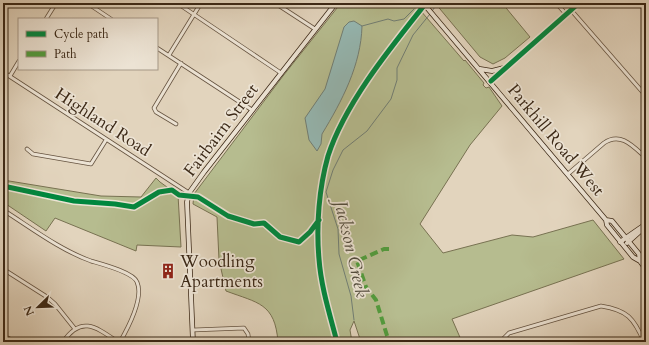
<svg xmlns="http://www.w3.org/2000/svg" width="649" height="345" viewBox="0 0 649 345" font-family="Cardo,serif">
<style>
.green{fill:#b6bc8f;stroke:#787252}
.water{fill:#95b8b3;stroke:#717e74}
.lines{fill:none;stroke-linecap:round;stroke-linejoin:round}
.stream{stroke:#717e74;stroke-width:1}
.minor-casing{stroke:#655340;stroke-width:4.5}
.secondary-casing{stroke:#3b2816;stroke-width:5.5}
.minor{stroke:#ece3d4;stroke-width:3}
.secondary{stroke:#ece3d4;stroke-width:4}
.quiet{stroke:#529c3d;stroke-width:4;stroke-dasharray:8 4;stroke-linecap:butt}
.cycleway-casing{stroke:#ece3d4;stroke-width:8}
.cycleway{stroke:#00873e;stroke-width:5}
.labels{text-anchor:middle;dominant-baseline:central;stroke-width:3.5;stroke-linejoin:round;paint-order:stroke}
.street-label{font-size:17px;fill:#3b2816;stroke:#ece3d4}
.poi-label{font-size:17px;fill:#3b2816;stroke:#ece3d4;text-anchor:start}
.water-label{font-size:18px;font-style:italic;fill:#524c3d;stroke:#ece3d4}
</style>
<rect width="100%" height="100%" fill="#e2d4bd"/>
<filter id="stains"><feTurbulence type="fractalNoise" baseFrequency=".005" numOctaves="4"/><feColorMatrix values="0 0 0 0 .2 0 0 0 0 .09 0 0 0 0 .02 0 0 0 .5 -.17"/></filter>
<radialGradient id="worn" r=".72"><stop offset=".6" stop-color="#630" stop-opacity="0"/><stop offset="1" stop-color="#630" stop-opacity=".3"/></radialGradient>
<path class="green" d="M341 3H414L464 61 465 60 484 83 483 85 486 88 489 87 502 106 470 145 420 224 443 253 512 235 533 237 593 220 624 259 452 319 462 342H361L354 321 350 330 352 342H278C275 303 258 303 226 291L219 260 217 217 193 204 194 194 283 76Z
M435 3H502L530 37 505 58 493 64 480 57Z
M156 178 160 182 178 195 181 247 137 245 136 251 55 218 46 231 3 202V180L101 196 141 197Z"/>
<path class="water" d="M354 21 362 26C361 65 342 101 322 134L321 144 317 151 309 140 305 118 325 89 344 27 349 22Z"/>
<g class="lines">
<path class="stream" d="M432 11 438 3
M362 26 388 19 394 21 404 19 414 9
M354 320 351 296 339 254 338 229 326 192 333 170 343 150 367 131 391 99 397 80V68L413 35 430 14"/>
<defs>
<path id="minor" d="M87 3 111 19
M177 3 281 73
M275 3 315 29
M556 3 566 14
M571 10 646 96
M46 19 56 3
M157 48 252 110
M169 55 201 3
M3 72 189 193
M10 76 19 61
M176 124 156 112 154 108 181 63
M27 149 33 154 91 164 106 140
M568 174 604 143C620 132 632 145 644 156
M3 210C30 227 60 250 91 261 101 264 133 272 137 282 144 298 128 328 120 342
M3 269 47 297 55 304 75 329
M193 330 244 328 248 334 249 342
M3 341 8 338 15 342
M63 342C81 315 96 327 118 342
M502 342V340L509 333 601 306C627 310 634 318 644 342"/>
<path id="secondary" d="M423 3 606 220 607 225 633 257 640 261 646 269
M480 69 492 71 504 68
M491 81 579 3
M606 220 612 221 639 254 640 261
M620 242 646 224
M627 243 646 226
M193 342 187 202 189 193 204 172 336 3"/>
</defs>
<use href="#minor" class="minor-casing"/>
<use href="#secondary" class="secondary-casing"/>
<use href="#minor" class="minor"/>
<use href="#secondary" class="secondary"/>
<path class="quiet" d="M389 249H384L357 261 366 287 376 300 389 342"/>
<defs>
<path id="cycleway" d="M491 81 579 3
M3 186 74 201 115 204 134 207 159 192 172 190 179 195 198 197 228 216 254 224 264 223 280 237 299 242 310 232 319 220
M337 342C330 315 321 287 319 259 316 226 319 188 328 156 345 103 391 47 426 3"/>
</defs>
<use href="#cycleway" class="cycleway-casing"/>
<use href="#cycleway" class="cycleway"/>
</g>
<defs>
<symbol id="building-bare" viewBox="-9 -9 18 18"><path d="M-4-6H4V6H1V3H-1V6H-4ZM-2.5-4.3h1.7v1.8h-1.7ZM.8-4.3h1.7v1.8H.8ZM-2.5-1h1.7V.8h-1.7ZM.8-1h1.7V.8H.8Z" fill="#8f2418" stroke="#ece3d4" stroke-width="2.5" paint-order="stroke"/></symbol>
</defs>
<g fill-rule="evenodd">
<use href="#building-bare" x="157" y="260" width="22" height="22"/>
</g>
<g class="labels">
<g class="street-label">
<text transform="translate(103 122) rotate(33)">Highland Road</text>
<text transform="translate(221 130) rotate(-53)">Fairbairn Street</text>
<text transform="translate(556 140) rotate(50)">Parkhill Road West</text>
</g>
<g class="poi-label">
<text x="180" y="261">Woodling<tspan x="180" dy="20">Apartments</tspan></text>
</g>
<g class="water-label">
<text transform="translate(351 249) rotate(77)">Jackson Creek</text>
</g>
</g>
<rect width="649" height="345" fill="none" stroke="#e2d4bd" stroke-width="16"/>
<rect x="4" y="4" width="641" height="337" fill="none" stroke="#3b2816" stroke-width="2"/>
<rect x="8" y="8" width="633" height="329" fill="none" stroke="#3b2816"/>
<rect x="18" y="18" width="140" height="52" fill="#ece3d4" stroke="#a59888"/>
<rect x="26" y="31" width="20" height="6" fill="#00873e" stroke="#a59888"/>
<text x="54" y="38" font-size="12" fill="#3b2816">Cycle path</text>
<rect x="26" y="51" width="20" height="6" fill="#529c3d" stroke="#a59888"/>
<text x="54" y="58" font-size="12" fill="#3b2816">Path</text>
<g transform="translate(38 307) rotate(247)" stroke="#ece3d4" stroke-width="3" paint-order="stroke">
<path d="M0-3L7 15L0 10L-7 15Z" fill="#3b2816"/>
<text y="-6" font-size="11" font-weight="bold" text-anchor="middle" fill="#3b2816">N</text>
</g>
<rect width="100%" height="100%" filter="url(#stains)"/>
<rect width="100%" height="100%" fill="url(#worn)"/>
</svg>
